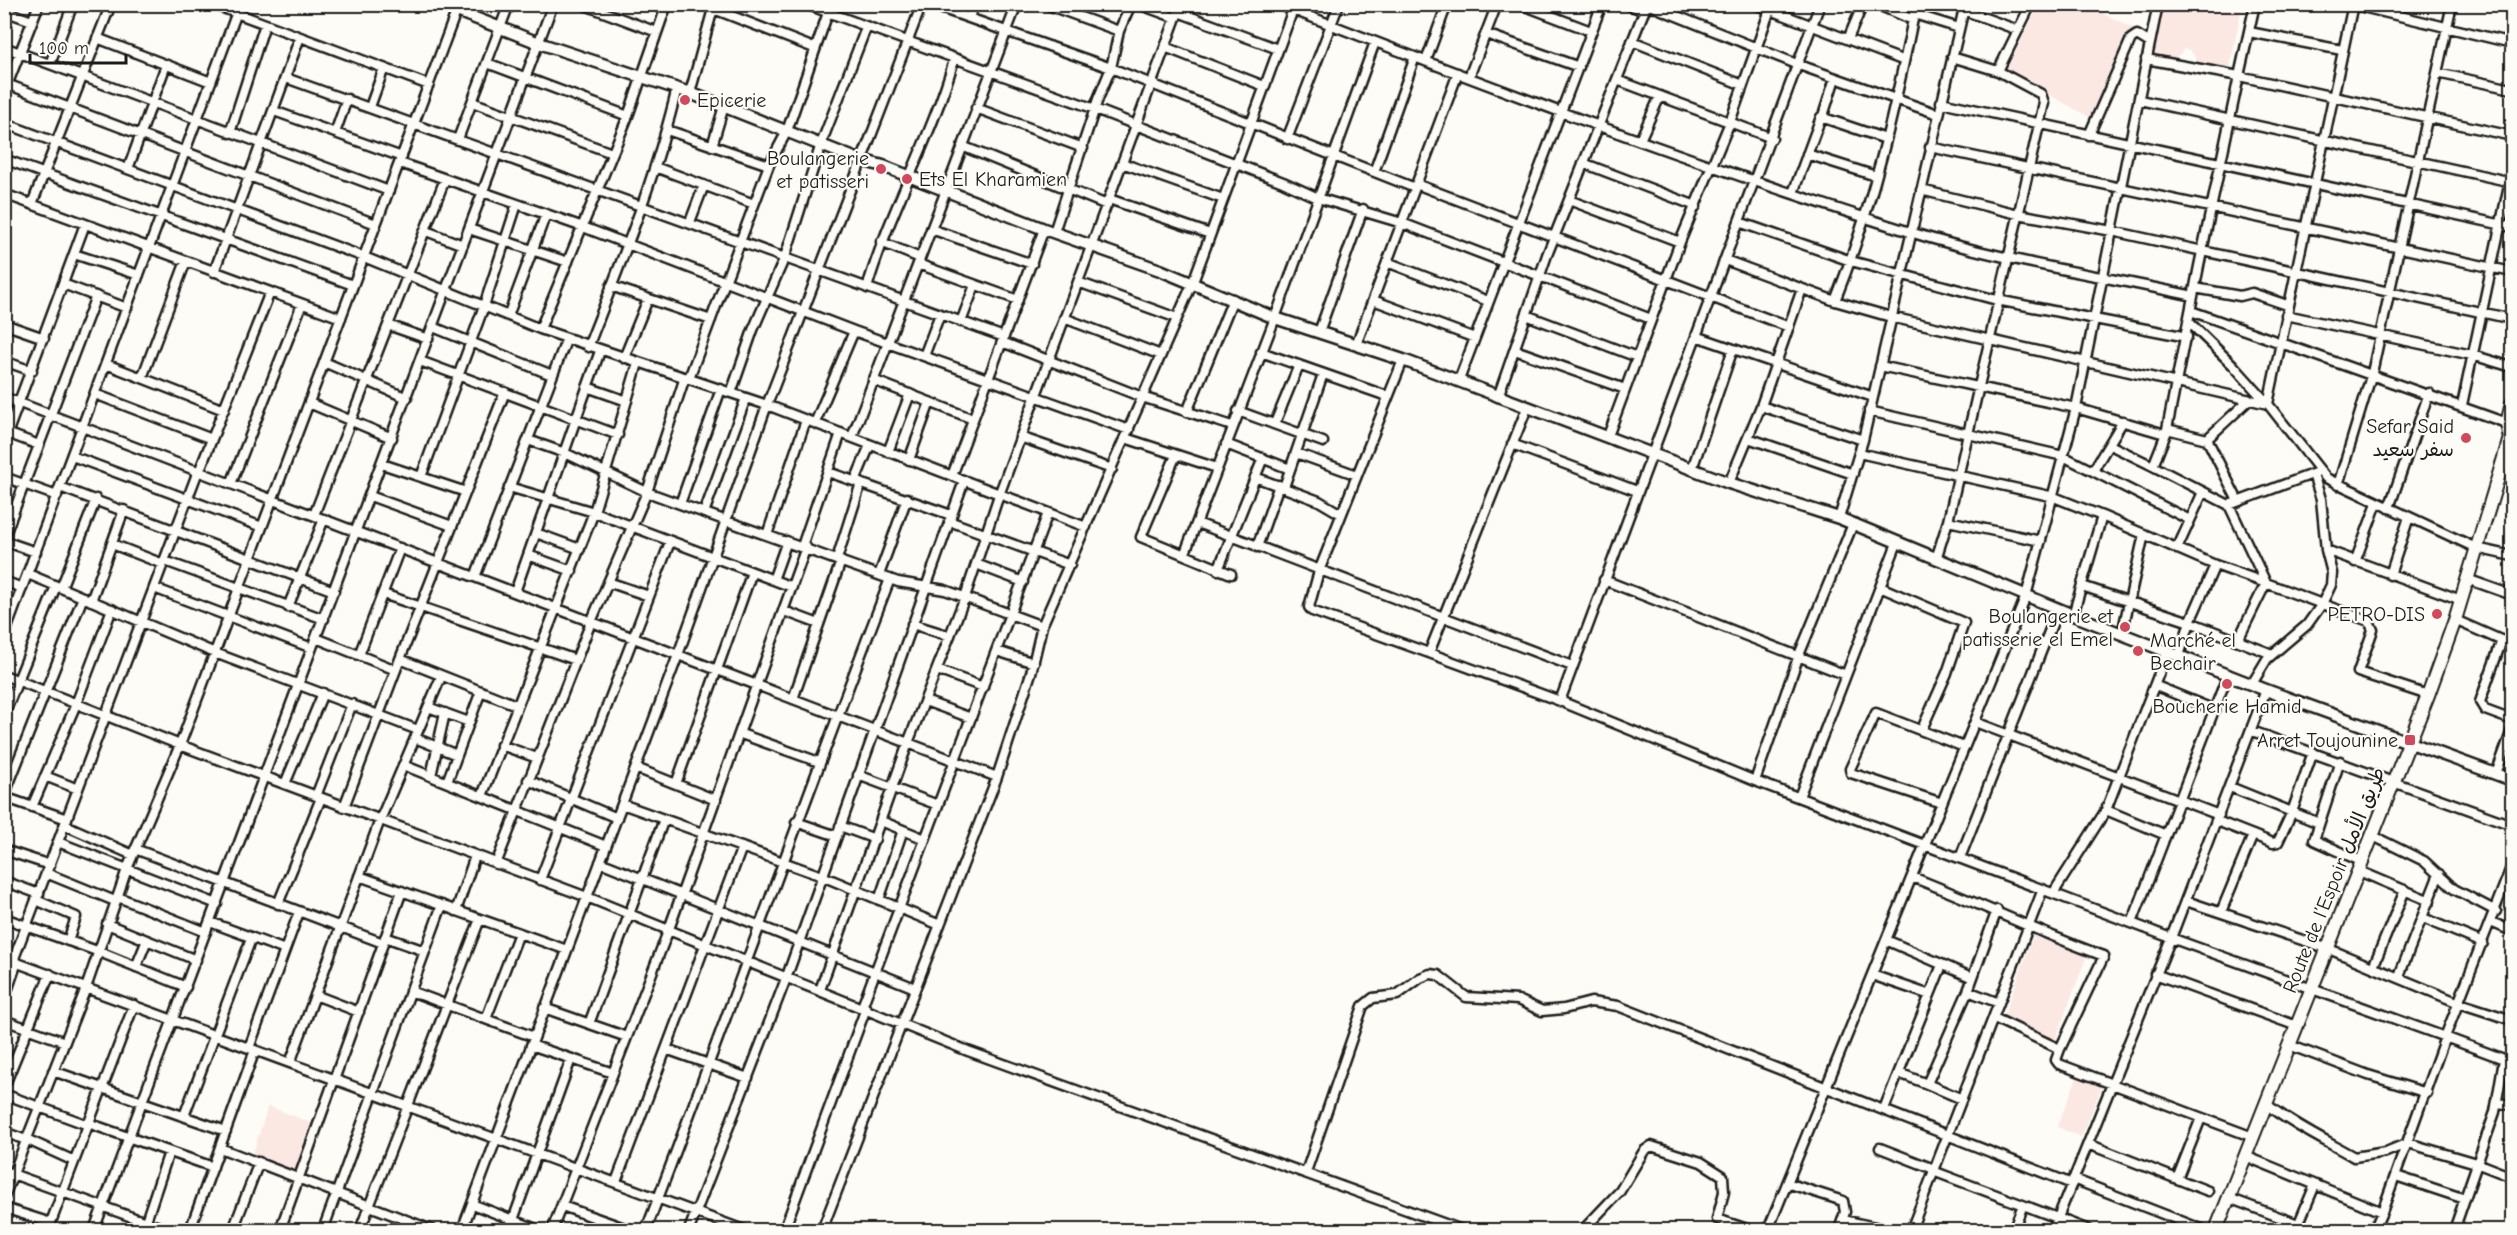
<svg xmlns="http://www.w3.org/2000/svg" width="2517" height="1235" viewBox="0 0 2517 1235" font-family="'Comic Neue','Playpen Sans Arabic',sans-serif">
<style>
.built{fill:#fbe8e3}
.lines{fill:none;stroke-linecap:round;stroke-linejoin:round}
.minor-casing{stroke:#1c1c1c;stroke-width:13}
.major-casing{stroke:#1c1c1c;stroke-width:15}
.highway-casing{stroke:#1c1c1c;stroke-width:16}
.minor{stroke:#fdfcf7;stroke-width:8}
.major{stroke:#fdfcf7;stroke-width:10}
.highway{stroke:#fdfcf7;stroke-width:12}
.poi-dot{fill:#d1495b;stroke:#fdfcf7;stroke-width:2}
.labels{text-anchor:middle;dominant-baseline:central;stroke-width:4.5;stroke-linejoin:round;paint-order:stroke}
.poi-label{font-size:20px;fill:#1c1c1c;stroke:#fdfcf7;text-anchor:end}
.street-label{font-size:20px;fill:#1c1c1c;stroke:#fdfcf7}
</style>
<rect width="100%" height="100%" fill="#fdfcf7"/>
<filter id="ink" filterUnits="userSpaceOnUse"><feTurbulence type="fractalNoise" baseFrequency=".0167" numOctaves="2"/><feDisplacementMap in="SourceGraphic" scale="12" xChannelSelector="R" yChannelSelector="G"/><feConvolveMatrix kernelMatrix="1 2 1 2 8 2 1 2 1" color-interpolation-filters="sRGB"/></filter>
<g filter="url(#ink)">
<path class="built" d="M2039 5H2085L2133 28 2093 119 2006 71Z
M2158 5H2242L2230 68 2199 63 2190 50 2184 49 2176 58 2149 53Z
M2034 935 2087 955 2053 1046 2000 1026Z
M2078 1075 2104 1082 2081 1137 2057 1127Z
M268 1106 314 1124 298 1171 252 1156Z"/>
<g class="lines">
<defs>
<path id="minor" d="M212 4 429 85
M582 4 657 32
M701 4 814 48
M805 4 1095 109 1283 182 1318 198 1402 223 1651 319
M929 4 1111 68 1415 188
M1045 4 1119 31
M1138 4 1176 18
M1278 4C1487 86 1697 165 1910 232 2002 261 2099 275 2193 296
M1520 4 1591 31
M1627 4 1644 11
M1647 4 1799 65 1938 114
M1755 4 1902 60
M1876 4 1913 20
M2158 4 2076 408 2165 434
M2255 4 2239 76 2512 136
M2350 4 2512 43
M1963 10 2018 30
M4 11 32 21
M1178 12 1278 49
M1914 14 1959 28
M969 18 974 4
M2249 32 2342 50
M1486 34 1579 67
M97 38 211 82
M1848 39 1863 4
M1632 41 1743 85
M4 47 389 191
M1165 47 1264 86
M1952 57 1998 71 2031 4
M2146 59 2239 76 2199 266 2167 429 2207 439
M1426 61 1447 4
M487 63 628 116
M50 64 73 4
M2437 73 2512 89
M1469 77 1497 4
M286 78 1004 337
M1617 80 1772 138
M4 83 376 224
M4 93 39 4
M690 93 714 5
M2140 100 2512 182
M472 102 612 153
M1941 102 2512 227
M370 107 384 68
M976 108 1083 148
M274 111 402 157
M1823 116 1835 78
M4 123 364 257 540 329 767 405 1086 527
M667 130 769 165
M230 133 265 24
M335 133 347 99
M2089 135 2131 39 2137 35 2150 43
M458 139 509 4
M1287 139 1339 4
M1640 140 1660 96
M712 146 724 106
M962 146 1107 205
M1930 147 2512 272
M1807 154 1876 176
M4 159 353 285
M400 163 583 227 854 331 1129 430
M1122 163 1223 199
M1583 163 1696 206
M655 167 754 204
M128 169 166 65
M1374 172 1415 57
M1416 184 1789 327
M1921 190 2018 214 2112 231 2512 319
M1793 193 1821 117 1886 139
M4 194 341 318
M1109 199 1210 234
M1569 200 1680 242
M32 204 111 4
M690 222 704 185
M1739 222 1851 261 1997 300 2187 337
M469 229 568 262
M931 229 1032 264
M426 231 463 245
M1054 232 1098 99 1111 68 1119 31 1131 4
M881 242 920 258
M74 254 139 275
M1725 260 1835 301 1891 317 2268 404
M1387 262 1488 301
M918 264 1018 300
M214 272 300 37
M1078 282 1177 318
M63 284 127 308
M611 286 711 320
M867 288C890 210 931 139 954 60
M2195 288 2240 296 2252 293 2287 305
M1373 300 1475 338
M1835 301C1873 206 1896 105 1916 4
M2191 311 2512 425
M1526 315 1637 357
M2286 315 2472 355 2512 367
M508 316 546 214
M1064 318 1161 355
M961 322 975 285
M2190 323 2233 365 2268 404 2326 478 2476 548 2512 556
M4 324 44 338
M388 325 428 339
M433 327 552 375
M540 329 628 116 667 4
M1319 332 1363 209
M1696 336 1873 397
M1002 342 1142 397 1232 426
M1356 345 1458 73
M588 347C621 262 656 177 677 88
M1515 350 1625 389
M1261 352 1387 396
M924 356 940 314
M624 358 648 299
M1403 360 1319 571 1309 607 1312 611 1429 653
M4 361 32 371
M420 361 618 435
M324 362 407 398
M106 364 224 410
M142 378 186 261
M689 378 769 165 787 131 831 4
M873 380 973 419
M1459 380 1602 4
M587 387 627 401
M505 392 400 659 516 705
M731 393 753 330 785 257 821 144 866 28
M95 394 212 439
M4 397 997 777
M1498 397 1547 255 1647 4
M309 403 392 438
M2268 404 2353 4
M2462 405 2512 171
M1761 406 1802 289
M1527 408 1429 653 1560 701
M1238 411 1323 442
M1869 411 2063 456 2190 520
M1187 412 1233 299
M815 423 854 331
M1275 423 1299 365
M2167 431 2153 466 2229 505 2315 473
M4 432 39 445
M1608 436 1680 242 1730 122 1772 4
M852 437 1017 4
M1020 437 1112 469
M1125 438 1217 468
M1748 438 1853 474
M528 440 565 453 647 492 724 520 898 582 945 590 1042 626
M4 442 85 224
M1226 444 1290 469
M1512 444 1637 491
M2110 445 2153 466
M888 452 910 394
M1296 453 1357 475
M1859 453 2054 497 2102 516 2073 615
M1176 455 1141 537 1231 574
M72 456 262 527
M909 460 930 402
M2501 463 2512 468
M382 464 466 492
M1692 469 1733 349
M2094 469 2123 421
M199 472 270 292
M828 472 951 515
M2313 474 2321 499 2326 550 2332 573 2331 585 2322 604 2369 621 2373 630 2358 672 2428 695
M952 476 1044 229
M4 477 57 496
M421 477 484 306 517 204
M1255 477 1319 501 1341 514
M855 481 870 445
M1729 483 1761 406 1863 440
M231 484 302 304
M2338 485 2372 373 2452 4
M60 487 334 591
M509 487 594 512 792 587
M1284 487 1323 374
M370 496 452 526
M2238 501 2207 439 2249 400
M680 504 721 389
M2229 505 2266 583 2322 604 2307 625 2267 659 2252 684
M2389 508 2429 393
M704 513 746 398
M314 515 445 179
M2102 516 2215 565 2266 583 2238 640
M1839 518 1863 440 1965 4
M949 521 1070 565
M1948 521 2041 541
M1197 523 1572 666
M1853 524 1799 655 1755 781 2171 938 2445 1037 2512 865
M536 533 580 549
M767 535 806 420
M4 537 96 296
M4 541 36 552
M112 544 163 564
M802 546 841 433
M1257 547 1279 485
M2177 549 2203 492
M2326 550 2461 600
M1185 553 1275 318 1375 42
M528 555 572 571
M837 559 861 483
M1936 559 1948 521 2044 103 2041 94 1998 71
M165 561 324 619
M2355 562 2377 503
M976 564 1023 582
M2215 565 2190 622 2272 654
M1218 570 1263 458
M28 574 215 653 418 730
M879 575 907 498
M2390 575 2409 517
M475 577 567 338
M2467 579 2512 595
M773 580 787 541
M1604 580 1846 675
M4 581 22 588
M608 582 649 596
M2082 586 2190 622 2179 656
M1880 587 1964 623 1947 673 1922 729
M61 588 96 499
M154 588 312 648
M515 592 600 351
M383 594 576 660
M91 601 124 510
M288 607 324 519
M784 611 819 624
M2455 620 2512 645
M912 624 950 636
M2122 634 2144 534
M4 636 240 4
M316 638 396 670
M2502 640 2480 702 2485 710 2512 720
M997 651 1034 663
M359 655 400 548
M937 670 983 687
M4 675 180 745 587 897 968 1051 1462 1230
M2156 686 2215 710
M793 699 841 561
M925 701 971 718
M428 707 469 722
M4 715 56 586
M1975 722 2219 815
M2252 731 2512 825
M741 734 819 762
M415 738 457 755
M501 745 537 758
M2340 761 2314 840 2363 862
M403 765 606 846
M636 768 716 800
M2496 774 2512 730
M858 775 938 805
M45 776 78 789
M431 776 445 713
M528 780 617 818
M1755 781 1560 701 1820 4
M447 782 481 691
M285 784 323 693
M676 784 752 572
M2230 787 2319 823
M4 796 83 597
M316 796 352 704
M482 796 594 512 638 363
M4 797 67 819
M1799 797 1897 543
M1942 803 1851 773 1850 769 1876 713 1964 747
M622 804 822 876 940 925
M32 807 76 704 112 609
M344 807 400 659
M2106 810 2166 835
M881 821 925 839
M2217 821 2273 843 2278 842 2292 812 2313 752
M796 822 837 836
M65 825 133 855
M840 826 875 839
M2373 836 2424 861 2454 889 2496 911
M58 842 217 904
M135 849 383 943
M4 850 50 865
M1960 858 2058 609
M600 862 915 988
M496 864 591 622 647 492 685 377
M2359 871 2430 901
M46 873 115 901
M359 876 567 950
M1912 877C1977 902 2039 933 2104 956L2060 1049 2056 1060 2059 1064 2253 1137
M540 880 670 542
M4 881 39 894
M2054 892 2106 810 2168 650
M118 897 206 932
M36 900 76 917 68 941
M879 900 903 830
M2186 901 2329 949 2459 1003 2512 1020
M278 904 321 798
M456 911 475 856
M2221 912 2253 835
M4 918 97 951 186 987
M2423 918 2483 943
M210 922 285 950
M2491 922 2512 931
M2132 923 2228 674
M107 924 196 960
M385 937 425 951
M1886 940 1971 977
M4 958 744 1230
M13 961 198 471
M136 967 147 940
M2373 967 2405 890
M2155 974 2297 1026
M1872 975 1930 995
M2399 976 2439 874
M820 990 908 743 965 597 999 495 1181 4
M410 991 534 1037
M1968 991 1999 1003
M315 995 359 1012
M4 1000 17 962
M862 1007 1048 513
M544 1008 627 1037
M1994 1018 2060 1049
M486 1019 519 933
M4 1020 65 1042
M589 1024 664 819
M531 1045 613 1073
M2289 1045 2368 1075 2427 1093
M249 1048 299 912
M666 1049 748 1078
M290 1063 380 820 441 677
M53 1071 226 1131
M1899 1073 1927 1084 1968 991 1997 910
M1927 1084 1962 1099
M4 1087 50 974
M4 1094 88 1125
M2498 1103 2512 1105
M2266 1104C2293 1125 2324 1140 2354 1157L2386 1152 2408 1143 2476 1163 2512 1177
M1884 1109 1942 965
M184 1116 251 939
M88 1123 213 1167
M4 1132 26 1140
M26 1139 74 1161
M2088 1144 2208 1191
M220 1148 432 1230
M1880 1148 1934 1169
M2245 1156 2382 1212 2445 1037 2512 1062
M4 1171 168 1230
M1933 1171 2089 1230
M1306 1172 1363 1006 1373 998 1397 995 1420 978 1430 974 1438 975 1466 997 1518 1000 1542 1011 1564 1009 1591 1002 1618 1006 2072 1184
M2396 1176 2465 1199
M2073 1179 2204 1230
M2177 1179 2201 1118
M616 1182 742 847
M1787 1183 1843 1201 1845 1212 1839 1230
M4 1197 86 988 127 869 180 745 459 4
M2234 1200 2314 1230
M472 1204 539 1230
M562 1206 630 1230
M4 1208 51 1223
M513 1220 571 1059
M1843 1220 1889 1230
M48 1230 134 1005
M94 1230 553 4
M143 1230 169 1152
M190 1230 255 1050
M233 1230 259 1162
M280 1230 402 891
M323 1230 442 905
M360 1230 480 919
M462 1230 678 655 767 405 922 4
M552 1230 669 929 806 547
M597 1230 601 1220
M646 1230C729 1014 806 795 890 579
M689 1230 787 976 964 481
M784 1230 866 1008
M822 1230 997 777 1031 673 1042 626 1193 282 1295 4
M1583 1230 1620 1191 1644 1151 1651 1146 1701 1162 1723 1176 1724 1192 1717 1219 1750 1230
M1768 1230 2026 596 2076 408 1880 366
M1911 1230 2043 889
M2013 1230 2023 1205
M2053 1230 2171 938 2266 690
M2296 1230 2315 1185
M2374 1230 2382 1212
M2454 1230 2495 1112 2504 1059"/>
<path id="major" d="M439 4 539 43 690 93 854 158 883 166 1044 229 1160 270 1275 318 1403 360 1729 483 1839 518 2073 615 2266 690 2512 780"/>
<path id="highway" d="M2216 1230 2428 695 2455 620 2510 438 2507 424 2512 403"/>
</defs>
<use href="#minor" class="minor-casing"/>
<use href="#major" class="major-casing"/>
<use href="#highway" class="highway-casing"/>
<use href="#minor" class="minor"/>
<use href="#major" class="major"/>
<use href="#highway" class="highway"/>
</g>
</g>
<g class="poi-dot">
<circle cx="685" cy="100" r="6"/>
<circle cx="881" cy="169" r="6"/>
<circle cx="907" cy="179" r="6"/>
<circle cx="2466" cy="438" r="6"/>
<circle cx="2437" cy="614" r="6"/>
<circle cx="2125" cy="627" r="6"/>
<circle cx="2138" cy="651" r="6"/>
<circle cx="2227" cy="684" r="6"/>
<rect x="2404" y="734" width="12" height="12" rx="3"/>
</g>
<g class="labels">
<g class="poi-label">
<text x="697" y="100" text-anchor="start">Epicerie</text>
<text x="869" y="158">Boulangerie<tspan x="869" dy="23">et patisseri</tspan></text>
<text x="919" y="179" text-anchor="start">Ets El Kharamien</text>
<text x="2454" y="426">Sefar Said<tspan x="2454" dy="23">سفر سعيد</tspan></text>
<text x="2425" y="614">PETRO-DIS</text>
<text x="2113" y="616">Boulangerie et<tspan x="2113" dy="23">patisserie el Emel</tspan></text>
<text x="2150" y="640" text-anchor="start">Marché el<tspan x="2150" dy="23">Bechair</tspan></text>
<text x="2227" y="706" text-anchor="middle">Boucherie Hamid</text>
<text x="2398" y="740">Arret Toujounine</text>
</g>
<g class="street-label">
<text transform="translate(2334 880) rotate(-68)">Route de l’Espoir طريق الأمل</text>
</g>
</g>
<rect width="2517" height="1235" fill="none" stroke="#fdfcf7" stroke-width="24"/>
<rect x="12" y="12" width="2493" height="1211" fill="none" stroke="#1c1c1c" stroke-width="2" filter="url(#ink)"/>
<path d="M30 54v9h96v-9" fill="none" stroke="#1c1c1c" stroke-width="3"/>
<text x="39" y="54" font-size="18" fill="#1c1c1c" stroke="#fdfcf7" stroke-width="4.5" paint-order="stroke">100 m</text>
</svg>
